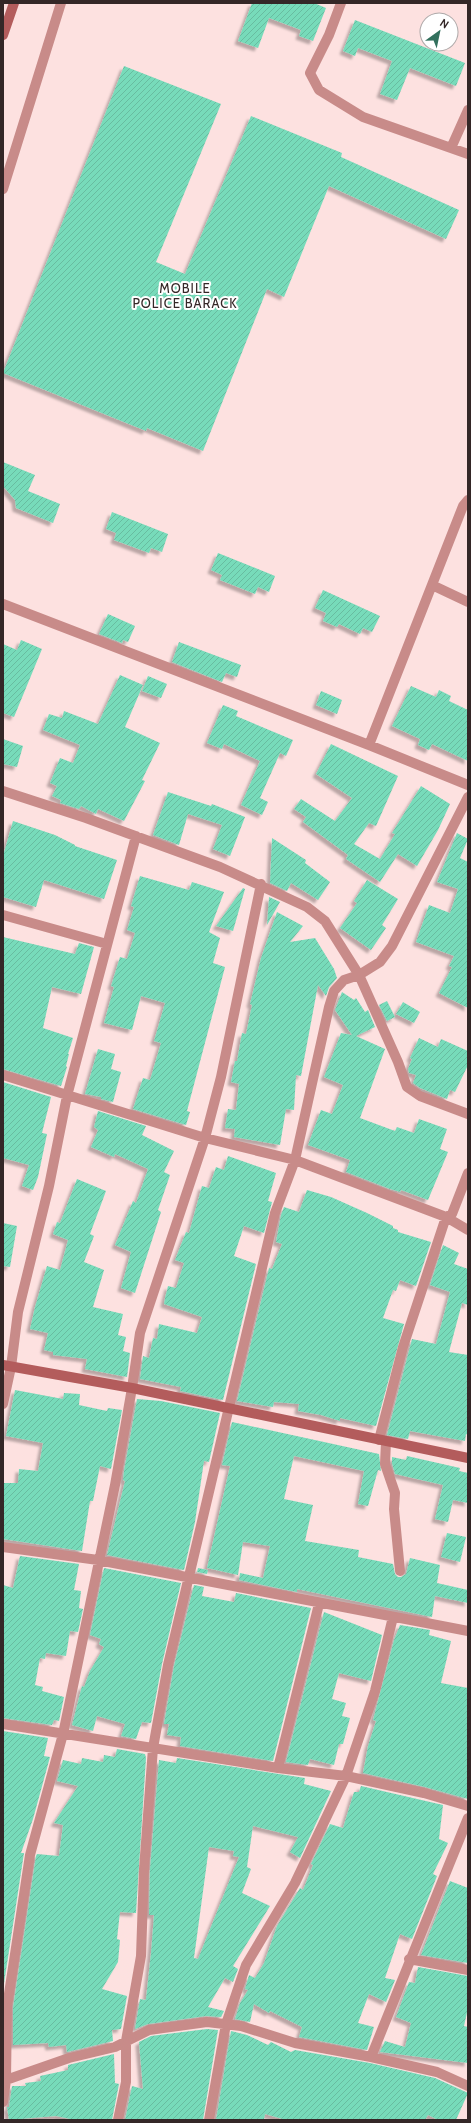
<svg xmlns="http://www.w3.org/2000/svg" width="471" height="2123" viewBox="0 0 471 2123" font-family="Cabin,sans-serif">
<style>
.building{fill:url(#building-hatch);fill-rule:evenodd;filter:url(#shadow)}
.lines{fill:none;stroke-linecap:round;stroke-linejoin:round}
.street{stroke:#c88b89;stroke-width:10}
.secondary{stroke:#b35c5c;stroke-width:10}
.labels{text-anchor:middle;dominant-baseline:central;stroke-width:4;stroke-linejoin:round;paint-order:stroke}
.neighbourhood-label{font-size:13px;letter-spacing:1px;fill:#342727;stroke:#fff}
</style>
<defs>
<pattern id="building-hatch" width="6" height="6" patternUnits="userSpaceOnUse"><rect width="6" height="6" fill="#77dbba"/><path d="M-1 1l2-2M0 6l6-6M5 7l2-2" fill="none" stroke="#68bca0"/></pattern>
<filter id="shadow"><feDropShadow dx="-3.5" dy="3.5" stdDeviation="1" flood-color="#0004"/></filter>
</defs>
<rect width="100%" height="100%" fill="#fde1e0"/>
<path class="building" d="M252 3H314L326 8 313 41 299 36 301 30 269 18 258 48 238 41Z
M355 20 465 63 456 86 410 68 397 100 380 94 392 61 358 48 355 56 343 51Z
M124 66 221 104 156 262 185 274 251 116 342 153 341 157 459 210 446 239 329 186 284 297 267 289 203 451 147 428 146 431 3 373Z
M3 462 35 475 28 491 60 504 53 523 16 508 15 500 3 486Z
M112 512 168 534 162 552 151 548 149 553 114 540 116 533 106 529Z
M218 553 275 576 269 592 258 587 255 594 220 580 222 575 211 570Z
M323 590 380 616 372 632 363 628 360 634 339 624 337 627 323 621 326 613 315 608Z
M108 614 135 626 128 642 123 640 122 643 99 634Z
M21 640 42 649 14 717 3 713V644L17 650Z
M179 642 241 665 237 677 226 673 222 682 172 662Z
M120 675 143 685 125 727 160 743 142 780 145 781 124 821 98 809 96 814 81 806 79 809 60 803 61 800 52 796 57 786 50 783 60 758 73 763 80 745 43 730 49 714 62 718 64 711 98 724Z
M148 676 167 684 161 698 142 691Z
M411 686 436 697 439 690 451 696 449 701 468 710V761L432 744 429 750 418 745 420 739 392 726Z
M321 691 342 700 337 714 316 705Z
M223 705 238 711 236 716 293 740 286 756 280 753 260 798 268 802 262 815 241 805 260 761 224 744 222 749 207 743Z
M3 739 23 746 17 767 3 764Z
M331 744 398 776 376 826 369 823 354 844 380 859 395 834 392 833 421 786 450 804 438 830 417 866 398 854 380 882 346 859 348 855 303 822 306 817 294 809 301 799 335 821 352 798 316 774Z
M168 792 211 806 212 804 245 817 230 856 213 849 222 825 188 814 179 845 153 835Z
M13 821 55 835 75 845V846L117 860 104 899 44 880 36 907 3 897V856Z
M457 833 468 839 460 858 468 862V1008L439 993 452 967 449 966 454 956 416 942 429 905 450 913 458 889 437 882Z
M272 838 306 860 305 863 330 882 318 900 291 883 287 891 270 883Z
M140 876 189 890 192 882 224 892 209 932 220 938 213 963 225 967 187 1111 190 1112 186 1125 133 1109 143 1078 150 1080 161 1043 154 1041 165 1003 141 996 132 1030 104 1023 114 987 111 986 120 957 127 959 135 933 127 930 134 907 131 906Z
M367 880 398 899 382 925 386 928 371 950 340 928 357 903 354 901Z
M243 888 245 889 233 931 216 926Z
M269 897 280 902 267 925Z
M277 912 303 926 290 942 315 938 334 969 337 978 329 987 326 996 318 985 301 1076 296 1075 294 1110 286 1109 280 1145 234 1137 235 1129 225 1128 228 1109 236 1110 239 1084 231 1082 235 1061H237L242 1033 246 1034 252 1005 250 1004 261 958Z
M3 937 75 954 79 943 94 947 81 994 52 987 43 1028 73 1038 68 1054H69L66 1066 67 1067 61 1086 3 1069Z
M342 992 354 1000 356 998 365 1012 368 1010 375 1027 356 1036 385 1049 360 1118 395 1131 397 1127 414 1133 419 1119 447 1129 440 1149 448 1152 428 1200 401 1190 400 1192 390 1189 346 1172 350 1160 308 1145 321 1110 332 1114 343 1085 324 1077 341 1033 352 1035 335 1010Z
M387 1001 395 1017 387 1021 379 1005Z
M403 1002 420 1012 414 1023 396 1014Z
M419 1038 438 1047 441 1039 468 1051V1065L455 1092 450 1090 447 1099 420 1088 413 1083 416 1075 409 1073 408 1069 412 1059 410 1058Z
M98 1049 115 1054 111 1069 121 1072 113 1102 101 1099V1097L85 1094Z
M3 1082 51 1097 42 1133 47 1134 38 1177 33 1190 22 1186 29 1165 3 1158Z
M98 1111 146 1126 142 1135 174 1151 164 1172 170 1175 158 1210 161 1212 135 1293 121 1288 131 1252 115 1245 133 1201 136 1203 148 1169 115 1154 114 1157 91 1147 98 1130 94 1127Z
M228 1156 276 1173 268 1201 272 1202 264 1233 244 1226 234 1256 256 1264 223 1400 180 1391 181 1387 140 1379 143 1356 149 1358 153 1338 157 1339 159 1324 197 1333 202 1317 164 1304 165 1298 168 1286 176 1288 184 1263 175 1260 186 1232 189 1233 202 1186 209 1188 216 1167 224 1170Z
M77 1179 106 1191 90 1234 94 1236 84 1262 104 1270 93 1307 123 1314 118 1335 126 1337 123 1351 130 1353 127 1377 85 1369 87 1359 53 1355V1352L44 1350 48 1333 30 1329 35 1307 47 1266 60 1270 68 1240 53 1234 57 1222 60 1223Z
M307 1190 331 1197 367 1213 393 1226V1228L398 1230V1232L431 1242 416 1286 400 1280 396 1291 393 1290 383 1318 404 1324 376 1426 340 1418V1421L321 1415 298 1411 299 1404 274 1402 273 1407 237 1401 269 1268 272 1269 282 1244 276 1242 281 1215 284 1207 299 1212Z
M3 1223 17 1226 10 1267 3 1266Z
M443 1245 459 1253 454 1264 468 1269V1305L462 1303 449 1352 468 1355V1435L466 1434 465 1441 410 1431 408 1439 387 1435 412 1339 436 1344 450 1292 430 1285Z
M15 1390 63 1399 64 1393 80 1394 79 1405 107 1411 108 1408 122 1410 111 1469 100 1466 93 1501H90L82 1551 3 1539V1483H18L19 1469 38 1471 43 1443 6 1436Z
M137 1399 161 1401 220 1413 209 1462 204 1461 195 1522 184 1570 107 1555 125 1481 123 1480 124 1471Z
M232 1422 379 1454 381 1471 378 1470 368 1506 358 1504 364 1471 294 1456 284 1499 313 1505 305 1541 359 1550 358 1557 393 1564 395 1574 398 1577H401L406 1574 410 1558 440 1565 437 1583 468 1590V1603L435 1596 432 1617 297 1589V1592L239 1580 240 1573 263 1578 270 1546 243 1542 238 1575 207 1568 230 1466 222 1465Z
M407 1456 460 1468 459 1471 468 1473V1503L453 1500 448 1522 435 1519 443 1485 395 1474 392 1463V1457L406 1460Z
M447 1533 466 1537 460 1562 441 1557Z
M20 1556 79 1564 74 1590 81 1591 79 1608 83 1609 78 1632 70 1631 66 1656 46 1653 45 1659 40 1658 35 1685 43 1687 42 1691 64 1697 59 1721 54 1720 52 1725 3 1718V1585L13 1588Z
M104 1568 181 1583 162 1664 151 1723 142 1722 136 1739 121 1736 125 1724 97 1716 93 1731 72 1725 82 1686 84 1687 90 1671 104 1647 99 1644 101 1639 90 1635Z
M198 1568 208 1570 207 1574 197 1572Z
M194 1585 204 1587 202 1596 234 1602 236 1593 311 1608 273 1761 180 1746 181 1737 167 1735 169 1724H164L174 1666Z
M324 1612 382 1635 371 1681 339 1673 332 1699 346 1703 342 1716 350 1718 343 1744H339L334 1765 310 1759 308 1765 286 1762Z
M400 1625 430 1630 429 1635 451 1641 441 1683 468 1688V1799L425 1787 363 1773 368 1746 376 1721 373 1720 394 1640Z
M3 1731 48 1738 44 1756 50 1757 33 1819 21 1853H24L3 1990Z
M117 1749 145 1754 146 1758 136 1913 120 1912 117 1939 120 1940 118 1962 102 1989 127 1996 121 2029 112 2030 113 2041 67 2052 66 2045 49 2047 48 2043 13 2045V2008L36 1856 37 1854 59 1856 63 1825 54 1823 78 1786 57 1781 63 1760 81 1764 82 1758 103 1762 104 1755 115 1757Z
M177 1758 305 1778 304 1784 331 1791 300 1858 290 1852 298 1837 253 1826 247 1867 251 1869 242 1893 270 1906 233 1966 238 1969 233 1982 225 1978 208 2007 224 2011 221 2017 206 2016 148 2024 135 2029 140 1999 145 2000 146 1999 151 1953 154 1915H149L150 1869 159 1760 176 1763ZM209 1847 234 1851 233 1856 239 1857 198 1959 194 1958Z
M361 1786 443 1805 439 1839 448 1843 433 1874 437 1876 412 1939 400 1934 385 1978 395 1980 386 2002 369 1994 358 2023 374 2027 367 2050 299 2037 302 2027 270 2011 269 2013 254 2004 250 2022 235 2019 240 2003 248 1990 245 1989 249 1975 255 1978 264 1963 277 1926 300 1888 303 1890 313 1865 311 1864 330 1824 343 1828 354 1792H359Z
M450 1881 468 1888V1963L421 1955Z
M418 1967 468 1976V2008L464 2026 468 2027V2063L380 2052 385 2041 405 2047 411 2023 396 2017 409 1982 415 1983Z
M207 2029 218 2030 203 2120H125L132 2086 143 2089 139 2042 151 2036Z
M231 2031 247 2035 268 2045 271 2042 291 2052 295 2050 370 2063 435 2078 468 2093 456 2120H438L428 2115 425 2120H286L265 2114 264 2120H216Z
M114 2054 115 2083 119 2084 112 2120H75L56 2116 9 2120 7 2107H9L12 2086H26L25 2083 41 2081 40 2076 68 2070V2065Z"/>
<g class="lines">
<path class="street" d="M341 3 329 35 310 73 319 90 363 117 468 154
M451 148 468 110
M3 189 61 3
M432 585 468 602
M3 604 369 745 468 785
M369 745 463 506 468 500
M3 791 86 818 220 867 307 907 325 921 359 975 398 1062 407 1087 420 1096 468 1114
M3 915 107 944
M3 1075 205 1138 295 1160 446 1217 468 1230
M3 1404 11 1367 18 1312 49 1186 67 1096 136 836
M379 1440 403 1347 446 1217 452 1214 468 1173
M386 1442 385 1464 395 1493 394 1509 400 1571
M3 1547 98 1560 468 1631
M3 1724 278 1768 346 1776 424 1793 468 1806
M278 1768 319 1604
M409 1959 468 1970
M371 2057 468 1818
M3 2081 69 2058 115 2047 149 2030 207 2022 241 2026 295 2043 371 2057 437 2072 468 2086
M3 2102 6 2080 7 2007 30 1855 63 1734 115 1485 132 1388 140 1333 205 1138 221 1077 261 884
M118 2120 126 2082V2041L141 1956 144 1869 153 1748 168 1665 275 1213 295 1160 329 1007 334 991 344 980 359 975 380 962 392 946 468 797
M209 2120 226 2024 246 1965 295 1883 346 1776 375 1691 393 1617"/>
<path class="secondary" d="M3 35 14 3
M3 1365 132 1388 468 1458"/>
</g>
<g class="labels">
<g class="neighbourhood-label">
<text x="185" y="288">MOBILE<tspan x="185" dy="15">POLICE BARACK</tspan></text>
</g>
</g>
<rect width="471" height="2123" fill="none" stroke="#342727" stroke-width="8"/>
<g transform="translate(439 32) rotate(33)"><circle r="19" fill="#ffffff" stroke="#aea9a9"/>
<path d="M0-3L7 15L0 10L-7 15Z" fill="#32705d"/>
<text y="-6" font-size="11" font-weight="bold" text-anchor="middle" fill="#342727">N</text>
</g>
</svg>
